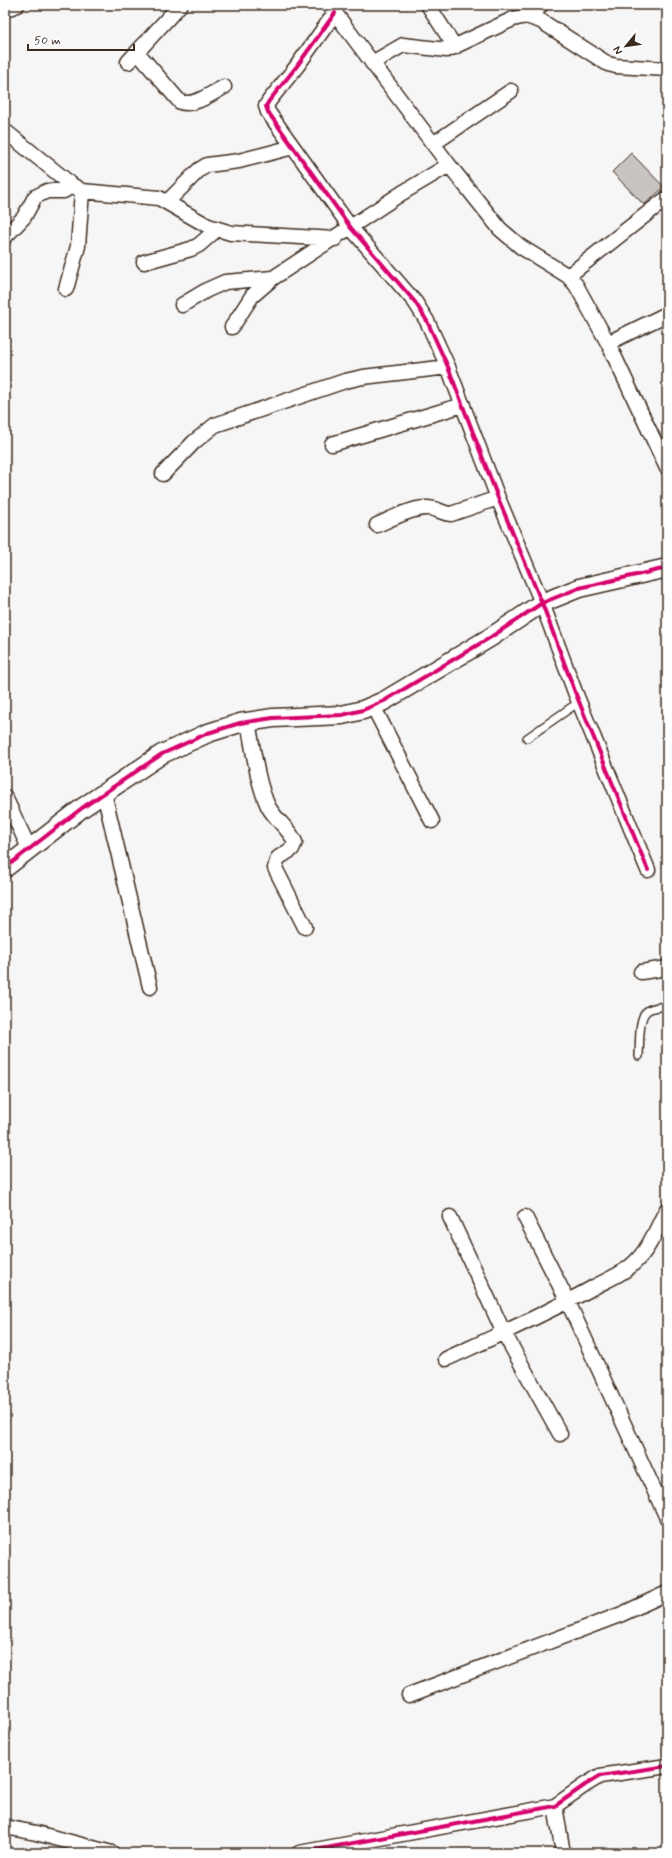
<svg xmlns="http://www.w3.org/2000/svg" width="672" height="1858" viewBox="0 0 672 1858" font-family="Mynerve,sans-serif">
<style>
.building{fill:#c9c3c1;stroke:#3b2a1e}
.lines{fill:none;stroke-linecap:round;stroke-linejoin:round}
.service-casing{stroke:#3b2a1e;stroke-width:10}
.minor-casing{stroke:#3b2a1e;stroke-width:17}
.tertiary-casing{stroke:#3b2a1e;stroke-width:21}
.service{stroke:#fff;stroke-width:7}
.minor{stroke:#fff;stroke-width:14}
.tertiary{stroke:#fff;stroke-width:18}
.cycleway-casing{stroke:#fff;stroke-width:6}
.cycleway{stroke:#d6006c;stroke-width:4}
</style>
<rect width="100%" height="100%" fill="#f7f6f6"/>
<filter id="ink" filterUnits="userSpaceOnUse"><feTurbulence type="fractalNoise" baseFrequency=".025" numOctaves="2"/><feDisplacementMap in="SourceGraphic" scale="8" xChannelSelector="R" yChannelSelector="G"/><feConvolveMatrix kernelMatrix="1 2 1 2 8 2 1 2 1" color-interpolation-filters="sRGB"/></filter>
<g filter="url(#ink)">
<path class="building" d="M631 153 664 187 644 205 612 172Z"/>
<g class="lines">
<defs>
<path id="service" d="M527 738 579 702
M639 1056C640 1045 638 1019 646 1012 650 1007 661 1007 667 1006"/>
<path id="minor" d="M329 5 449 165 500 229 521 247 568 276 576 285 608 343 667 468
M428 5 455 47
M5 10 17 5
M335 13 297 66 269 101 266 106 268 112 351 228 415 302 427 321 448 367 498 498 542 603 575 692 648 870
M531 17 541 5
M137 52 180 102C194 107 212 93 224 87
M128 62 180 5
M372 63 403 45 447 50 513 19 526 16 541 21 608 64 616 66 667 69
M5 131 72 185 82 191 159 198 208 226 231 233 335 239
M433 144 511 91
M167 202 199 170 207 165 239 161 293 147
M5 237 24 217 35 197 47 191H64L72 185
M144 262 191 249 199 245 216 230
M568 276 667 198
M66 289 78 246 82 191
M182 305 207 290 225 282 273 278
M232 327 252 296 273 278 402 193 449 165
M608 343 667 314
M332 444 463 405
M163 474 194 442 215 425 345 381 363 377 448 367
M377 525C391 519 413 507 428 508 437 508 443 514 451 514L498 498
M373 706 432 821
M248 722C253 747 257 783 268 806 275 820 289 828 295 842L292 849 278 858 275 868 305 927
M104 793 150 987
M5 797 29 848
M641 972 667 968
M450 1217 504 1333 560 1434
M525 1217 568 1302 667 1518
M446 1359C496 1336 546 1314 594 1287 609 1279 627 1272 638 1259 651 1246 658 1225 667 1209
M409 1695 622 1614 667 1593
M555 1806 563 1853
M5 1827 36 1833 112 1853
M299 1853 555 1806 585 1785 600 1776 667 1766"/>
<path id="tertiary" d="M5 868 82 808 162 754 208 733 240 723 273 718 342 715 363 710 384 701 491 637 542 603 579 588 667 568"/>
</defs>
<use href="#service" class="service-casing"/>
<use href="#minor" class="minor-casing"/>
<use href="#tertiary" class="tertiary-casing"/>
<use href="#service" class="service"/>
<use href="#minor" class="minor"/>
<use href="#tertiary" class="tertiary"/>
<defs>
<path id="cycleway" d="M335 13 297 66 269 101 266 106 268 112 351 228 415 302 427 321 448 367 498 498 542 603 575 692 648 870
M5 868 82 808 162 754 208 733 240 723 273 718 342 715 363 710 384 701 491 637 542 603 579 588 667 568
M299 1853 555 1806 585 1785 600 1776 667 1766"/>
</defs>
<use href="#cycleway" class="cycleway-casing"/>
<use href="#cycleway" class="cycleway"/>
</g>
</g>
<rect width="672" height="1858" fill="none" stroke="#fff" stroke-width="20"/>
<rect x="10" y="10" width="652" height="1838" fill="none" stroke="#3b2a1e" stroke-width="1.5" filter="url(#ink)"/>
<g transform="translate(626 46) rotate(241)" stroke="#ffffff" stroke-width="3" paint-order="stroke">
<path d="M0-3L7 15L0 10L-7 15Z" fill="#3b2a1e"/>
<text y="-6" font-size="11" font-weight="bold" text-anchor="middle" fill="#3b2a1e">N</text>
</g>
<path d="M28 44v6h106v-6" fill="none" stroke="#3b2a1e" stroke-width="2"/>
<text x="34" y="44" font-size="12" fill="#3b2a1e" stroke="#ffffff" stroke-width="3" paint-order="stroke">50 m</text>
</svg>
